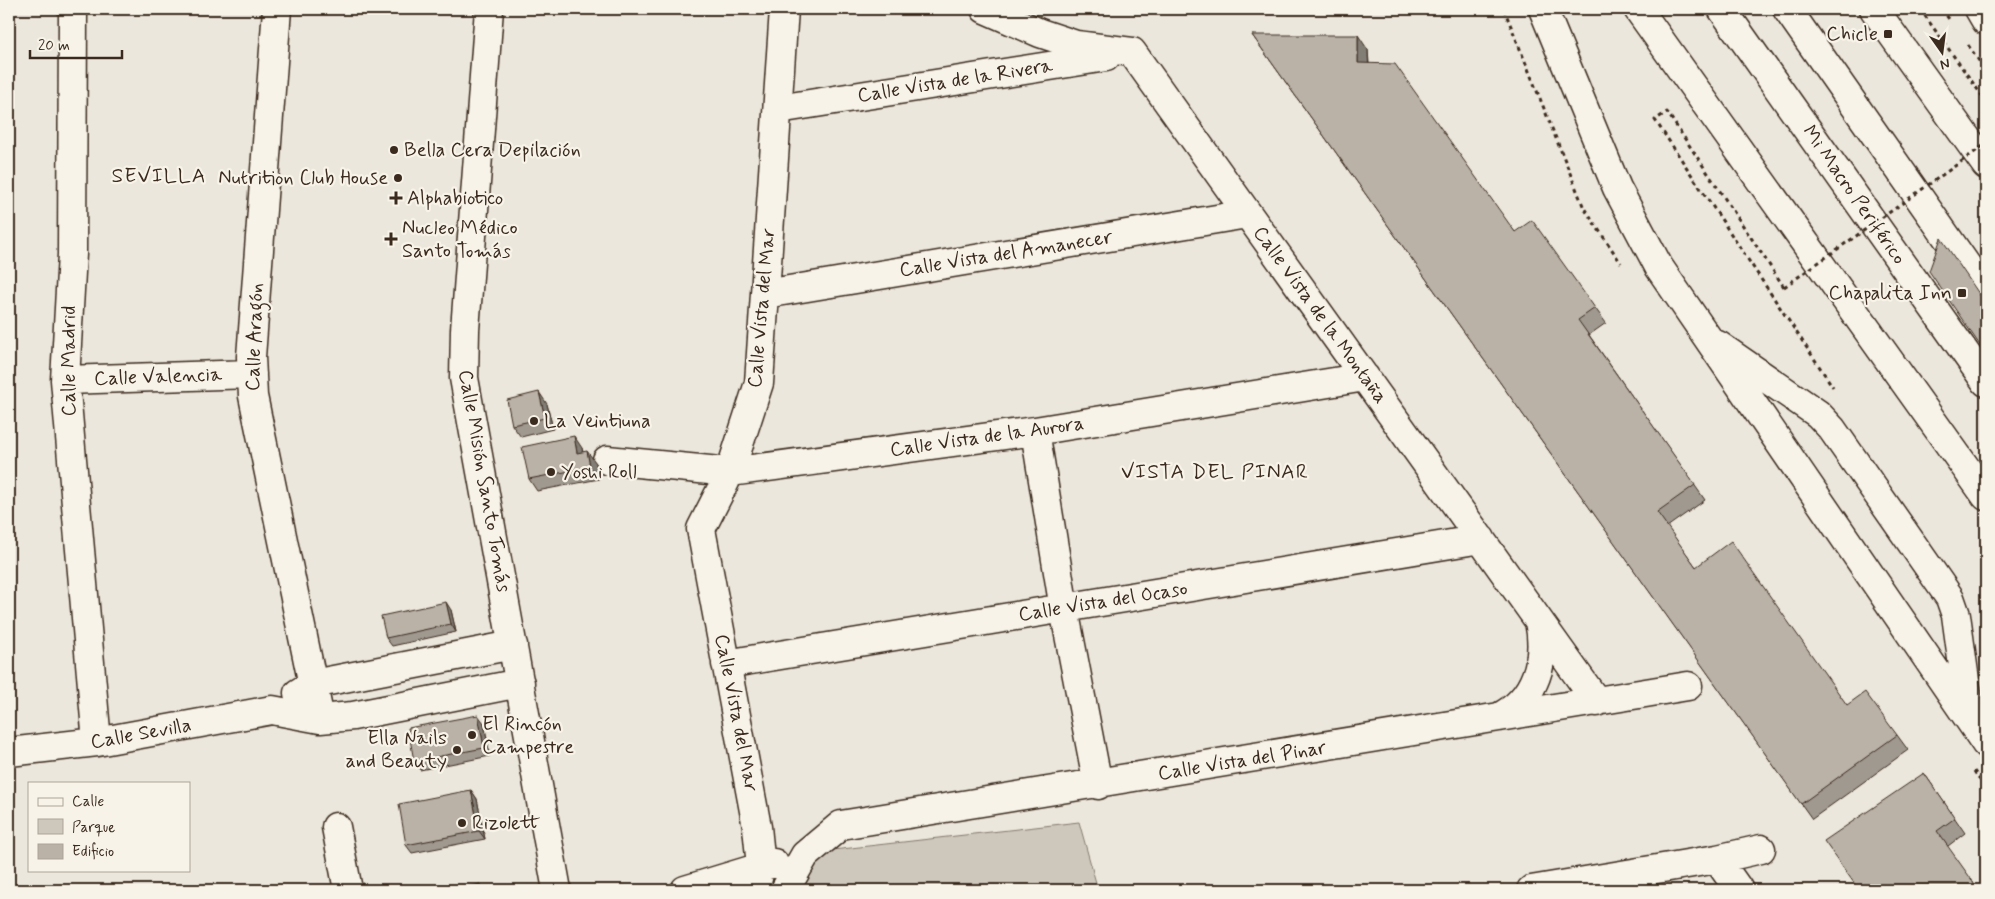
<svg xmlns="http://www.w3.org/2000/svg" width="1995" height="899" viewBox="0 0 1995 899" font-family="Mynerve,sans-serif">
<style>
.green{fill:#cec8bc;stroke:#84796d}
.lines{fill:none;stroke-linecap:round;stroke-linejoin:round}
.minor-casing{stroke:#3b2a1e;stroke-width:31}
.highway-casing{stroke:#3b2a1e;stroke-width:31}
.path{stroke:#3b2a1e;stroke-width:3;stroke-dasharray:4 4;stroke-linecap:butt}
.minor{stroke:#f7f3e8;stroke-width:28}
.highway{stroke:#f7f3e8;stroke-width:28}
.path-bridge{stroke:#3b2a1e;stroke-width:3;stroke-dasharray:4 4;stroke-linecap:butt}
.wall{fill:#a09990;stroke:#3b2a1e}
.shaded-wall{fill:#827d75;stroke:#3b2a1e}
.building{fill:#bab2a7;stroke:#3b2a1e}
.poi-dot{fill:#3b2a1e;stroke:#f7f3e8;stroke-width:2}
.labels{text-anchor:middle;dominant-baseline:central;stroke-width:4.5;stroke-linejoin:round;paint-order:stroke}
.poi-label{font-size:20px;fill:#3b2a1e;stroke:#f7f3e8;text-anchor:start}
.street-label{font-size:20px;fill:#3b2a1e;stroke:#f7f3e8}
.neighbourhood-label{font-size:21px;letter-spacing:1px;fill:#3b2a1e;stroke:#f7f3e8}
</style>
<rect width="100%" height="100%" fill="#ece7dc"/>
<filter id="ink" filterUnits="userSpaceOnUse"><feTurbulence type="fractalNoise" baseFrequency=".02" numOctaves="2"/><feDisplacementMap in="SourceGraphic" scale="10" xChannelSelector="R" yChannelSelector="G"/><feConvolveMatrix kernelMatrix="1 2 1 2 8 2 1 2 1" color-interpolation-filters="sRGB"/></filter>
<g filter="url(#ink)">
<path class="green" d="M1079 822 1098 890H802L814 865 833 850Z"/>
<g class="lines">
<defs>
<path id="minor" d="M73 9 72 254 65 380 97 742
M277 9 251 357 253 396 320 719
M489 9 465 330 464 378 557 890
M985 9 1040 33 1076 45 1132 52 1597 702
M1543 9 1617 188 1659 267 1986 744
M1722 9 1986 382
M1787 9 1986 293
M1979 9 1986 21
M778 109 1106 57
M765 294 1247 214
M1718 345 1818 414 1832 429 1950 598 1956 615 1970 717
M65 380 252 374
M1035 431 1064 609 1098 785
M607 460 730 472 1035 431 1365 377
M726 664 1481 539
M298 693 313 684 513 645
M1499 717C1536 699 1547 659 1539 621
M9 752 97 742 272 710 320 719 353 716 520 683
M336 827 348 890
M1717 859 1739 890
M685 890 774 863
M755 890 761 866 757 827 701 529 730 472 759 383 784 9
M785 890 805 855 841 825 1688 686
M1531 890 1717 859 1761 849"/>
<path id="highway" d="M1638 9 1986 496
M1874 9 1986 165"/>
</defs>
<use href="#minor" class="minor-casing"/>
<use href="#highway" class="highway-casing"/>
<path class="path" d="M1504 9 1584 208 1621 263
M1920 9 1986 101
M1942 9 1951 22
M1968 45 1986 71
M1784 287 1667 112 1655 120 1833 387
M1974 771 1986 789"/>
<use href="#minor" class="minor"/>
<use href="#highway" class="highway"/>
<path class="path-bridge" d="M1784 287 1986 144"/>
</g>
<path class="wall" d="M1252 35 1368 50 1369 63 1515 232 1595 308 1606 323 1589 335 1705 500 1667 527 1696 567 1847 705 1897 735 1908 750 1812 819Z
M547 404 553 429 521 437 512 425Z
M582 448 583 452 596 463 599 479 537 491 529 479Z
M451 610 456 632 392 646 386 638Z
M484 723 490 756 420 770 414 761Z
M1924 773 1965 833 1948 846 1859 890Z
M471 790 477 799 485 839 412 853 406 845Z"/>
<path class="shaded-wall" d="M1358 35 1368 50 1369 78 1358 63Z
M539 392 547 404 553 429 545 418Z
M574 436 582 448 585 465 577 453Z
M587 451 596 463 599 479 590 467Z
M446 602 451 610 456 632 451 624Z
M478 715 484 723 490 756 484 748Z
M471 790 477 799 485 839 479 831Z"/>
<path class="building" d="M1252 35H1358V63L1395 64 1515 232 1532 220 1595 308 1578 320 1695 485 1657 512 1696 567 1731 541 1847 705 1865 692 1897 735 1801 804Z
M1941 238 1986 304V354L1929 271Z
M539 392 545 418 512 425 507 400Z
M574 436 577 453 587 451 590 467 529 479 522 447Z
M446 602 451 624 386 638 381 616Z
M478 715 484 748 414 761 408 728Z
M1924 773 1955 818 1937 831 1979 890H1859L1824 841Z
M471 790 479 831 406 845 399 804Z
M480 884 482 890H454Z"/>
</g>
<g class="poi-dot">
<rect x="1883" y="29" width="10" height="10" rx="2.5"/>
<circle cx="394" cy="150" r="5"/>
<circle cx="398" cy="178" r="5"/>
<path d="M393.5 190.5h5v5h5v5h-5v5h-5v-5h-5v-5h5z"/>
<path d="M388.5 231.5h5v5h5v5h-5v5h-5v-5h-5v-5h5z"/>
<rect x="1957" y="288" width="10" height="10" rx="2.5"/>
<circle cx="534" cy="421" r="5"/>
<circle cx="551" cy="472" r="5"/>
<circle cx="472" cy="735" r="5"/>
<circle cx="457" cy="750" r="5"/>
<circle cx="462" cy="823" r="5"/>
</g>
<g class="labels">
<g class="poi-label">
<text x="1878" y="34" text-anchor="end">Chicle</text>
<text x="404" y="150">Bella Cera Depilación</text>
<text x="388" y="178" text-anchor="end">Nutrition Club House</text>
<text x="407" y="198">Alphabiotico</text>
<text x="402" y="228">Nucleo Médico<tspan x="402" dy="23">Santo Tomás</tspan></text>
<text x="1952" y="293" text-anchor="end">Chapalita Inn</text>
<text x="544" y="421">La Veintiuna</text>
<text x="561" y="472">Yoshi Roll</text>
<text x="482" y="724">El Rincón<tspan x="482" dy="23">Campestre</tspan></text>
<text x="447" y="738" text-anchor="end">Ella Nails<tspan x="447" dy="23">and Beauty</tspan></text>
<text x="472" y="823">Rizolett</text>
</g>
<g class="street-label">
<text transform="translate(955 81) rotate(-9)">Calle Vista de la Rivera</text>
<text transform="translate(1854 195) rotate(55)">Mi Macro Periférico</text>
<text transform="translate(1006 254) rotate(-9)">Calle Vista del Amanecer</text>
<text transform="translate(762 308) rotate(-85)">Calle Vista del Mar</text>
<text transform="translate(1320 315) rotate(54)">Calle Vista de la Montaña</text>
<text transform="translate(255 337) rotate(-88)">Calle Aragón</text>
<text transform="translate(69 361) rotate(-90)">Calle Madrid</text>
<text transform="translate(158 377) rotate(-2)">Calle Valencia</text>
<text transform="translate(987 437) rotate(-8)">Calle Vista de la Aurora</text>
<text transform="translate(484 481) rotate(80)">Calle Misión Santo Tomás</text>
<text transform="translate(1103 602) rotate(-9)">Calle Vista del Ocaso</text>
<text transform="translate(736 713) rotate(79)">Calle Vista del Mar</text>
<text transform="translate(141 734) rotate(-10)">Calle Sevilla</text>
<text transform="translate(1242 761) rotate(-9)">Calle Vista del Pinar</text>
</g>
<g class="neighbourhood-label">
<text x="159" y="176">SEVILLA</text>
<text x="1215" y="472">VISTA DEL PINAR</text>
</g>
</g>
<rect width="1995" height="899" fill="none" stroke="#f7f3e8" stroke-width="30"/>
<rect x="15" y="15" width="1965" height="869" fill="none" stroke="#3b2a1e" stroke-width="2" filter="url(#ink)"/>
<rect x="28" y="782" width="162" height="90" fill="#f7f3e8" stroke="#aca397"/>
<rect x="38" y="798" width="25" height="8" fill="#f7f3e8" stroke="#aca397"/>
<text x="72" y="806" font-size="15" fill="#3b2a1e">Calle</text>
<rect x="38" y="819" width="25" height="15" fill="#cec8bc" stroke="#aca397"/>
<text x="72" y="832" font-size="15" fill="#3b2a1e">Parque</text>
<rect x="38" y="844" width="25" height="15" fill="#bab2a7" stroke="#aca397"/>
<text x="72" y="856" font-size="15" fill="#3b2a1e">Edificio</text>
<g transform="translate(1942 52) rotate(166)" stroke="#f7f3e8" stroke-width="4" paint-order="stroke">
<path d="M0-4L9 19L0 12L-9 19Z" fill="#3b2a1e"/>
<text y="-8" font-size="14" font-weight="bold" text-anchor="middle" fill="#3b2a1e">N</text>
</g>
<path d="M30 50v8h92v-8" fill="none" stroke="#3b2a1e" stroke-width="2.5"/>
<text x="38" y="50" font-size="15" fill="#3b2a1e" stroke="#f7f3e8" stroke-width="4" paint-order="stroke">20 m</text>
</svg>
